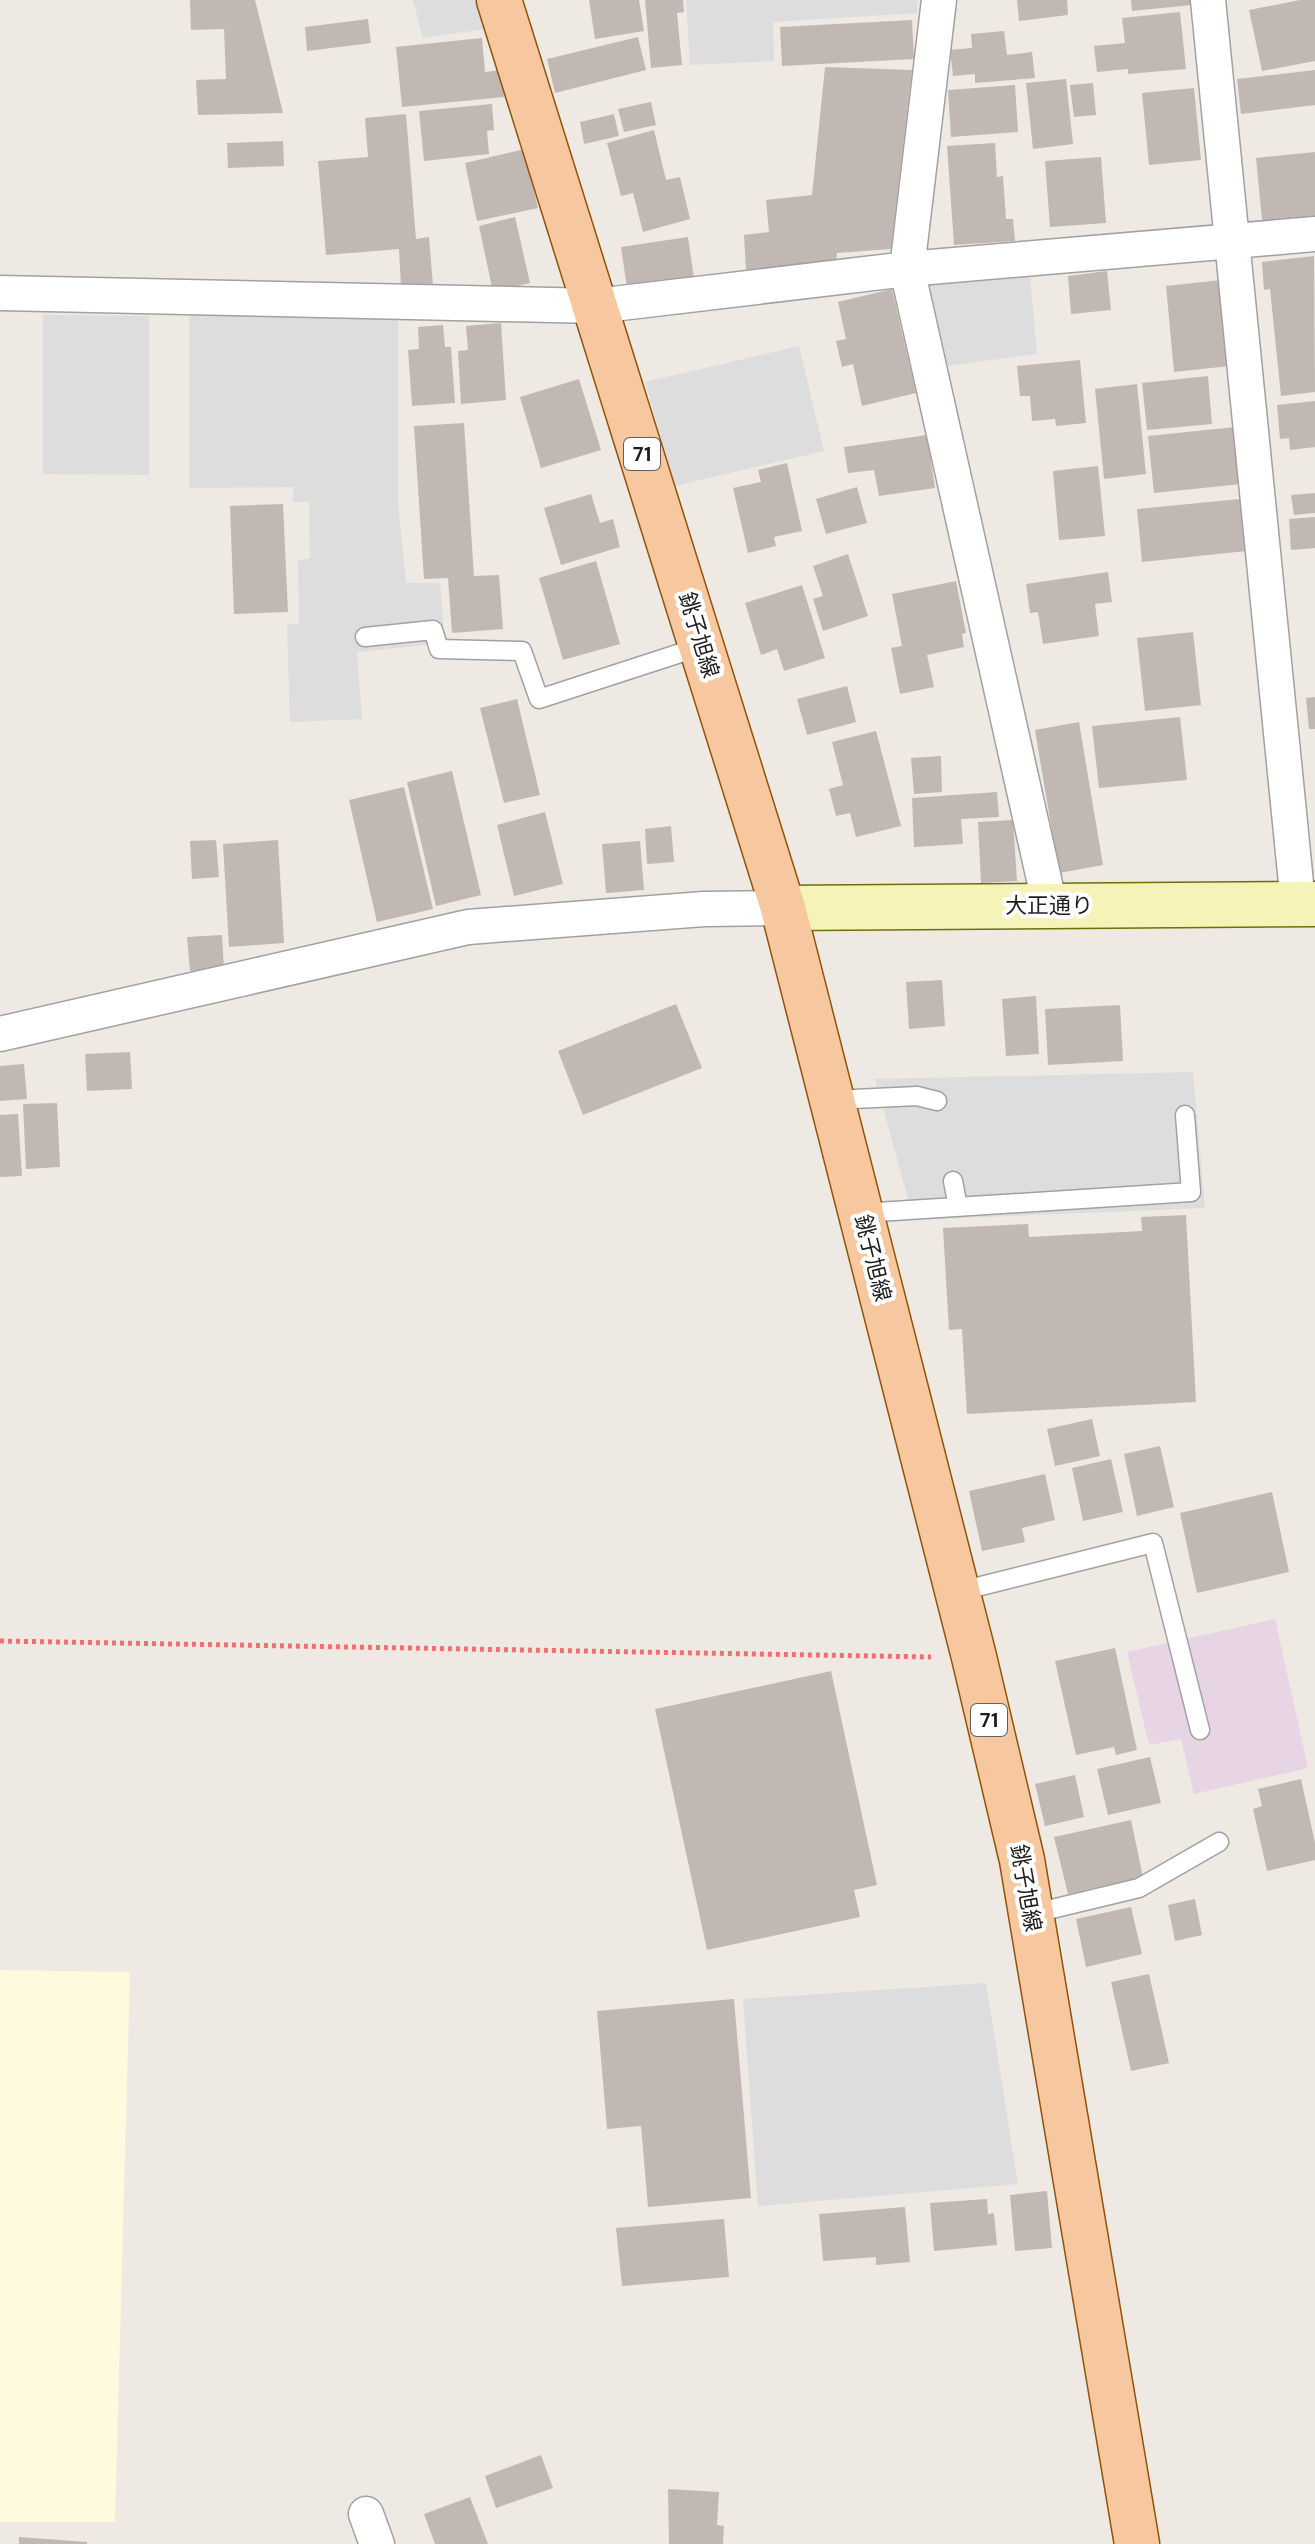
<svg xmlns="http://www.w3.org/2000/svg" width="1315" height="2544" viewBox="0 0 1315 2544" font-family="'DM Sans','Noto Sans JP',sans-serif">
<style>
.industrial{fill:#e7d5e5}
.education{fill:#fdfadd}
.parking{fill:#ddd}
.building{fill:#c2b8b3}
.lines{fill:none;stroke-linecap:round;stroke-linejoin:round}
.lane-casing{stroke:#a1a1a1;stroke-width:21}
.street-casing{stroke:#a1a1a1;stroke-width:37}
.secondary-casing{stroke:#6e6e0a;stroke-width:47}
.primary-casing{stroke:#8f5407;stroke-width:47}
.path{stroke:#f36f6f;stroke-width:5;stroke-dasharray:4 4;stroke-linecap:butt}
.lane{stroke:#fff;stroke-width:18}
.street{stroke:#fff;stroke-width:34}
.secondary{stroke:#f6f3b9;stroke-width:44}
.primary{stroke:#f7c89f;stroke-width:44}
.labels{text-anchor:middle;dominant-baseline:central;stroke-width:8;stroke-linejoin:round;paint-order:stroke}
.shield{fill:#fff;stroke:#616161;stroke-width:2}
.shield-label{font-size:20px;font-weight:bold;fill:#1d1d1d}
.street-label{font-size:22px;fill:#1d1d1d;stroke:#fff}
</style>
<rect width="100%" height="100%" fill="#eee9e3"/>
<path class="industrial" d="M1275 1619 1308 1768 1194 1794 1181 1739 1149 1745 1127 1652Z"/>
<path class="education" d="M0 1970 130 1972 115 2522H0Z"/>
<path class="parking" d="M413 0H482L492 28 423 38Z
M686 0H918L917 13 773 22 774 61 690 65Z
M1030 275 1037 354 946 366 924 282Z
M189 314H398V502L406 583H440L445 643 357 652 362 719 290 722 287 625 299 623 298 560 310 558 309 502H293V487L189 488Z
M43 315 149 316V475L43 474Z
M799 346 824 451 675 486 645 382Z
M1193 1072 1205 1208 914 1220 875 1079Z
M986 1983 1018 2184 758 2206 743 1999Z"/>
<path class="building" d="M190 0H255L283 113 198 115 196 80 226 79 224 29 191 30Z
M589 0H639L644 31 595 39Z
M645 0H683L684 12 677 13 682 65 651 68Z
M1017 0H1067L1068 15 1019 21Z
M1131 0H1191L1192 5 1132 11Z
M1300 0H1315V61L1262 71 1249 10Z
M1180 12 1186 69 1128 74V69L1097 72 1094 46 1125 43 1122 18Z
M368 19 371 43 307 51 305 27Z
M912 20 914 59 782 66 780 27Z
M1004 31 1007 55 1032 52 1035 78 975 83V74L953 76 950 50 972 48 971 34Z
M638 37 646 70 555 93 547 59Z
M482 38 485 72 501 70 504 97 402 107 396 47Z
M825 67 912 70 891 249 837 253 836 262 746 270 744 235 769 232 766 200 812 195Z
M1315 70V105L1241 114 1237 79Z
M1066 79 1073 144 1033 149 1026 83Z
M1093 83 1096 115 1074 117 1070 85Z
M1015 85 1018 132 951 137 948 90Z
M1194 88 1201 160 1149 165 1142 93Z
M651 102 656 125 624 132 618 109Z
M492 104 494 130 487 131 489 154 424 161 419 111Z
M406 114 416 239 429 237 433 285 401 287 399 249 326 255 318 161 368 157 365 118Z
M614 114 619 136 584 144 580 122Z
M654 130 666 180 680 177 690 219 643 232 633 193 621 196 607 143Z
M283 141 284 166 228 168 227 143Z
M995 143 997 177 1003 176 1006 219H1013L1015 241 954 245 947 146Z
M525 149 538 208 477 221 465 163Z
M1315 152V216L1262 220 1256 158Z
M1101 157 1106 223 1050 227 1045 161Z
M515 217 530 283 493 292 479 226Z
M688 237 694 278 627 288 621 247Z
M1314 256 1315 392 1281 396 1270 289 1264 290 1262 262Z
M1107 271 1111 310 1071 314 1068 276Z
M1221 280 1230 366 1174 372 1166 286Z
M892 289 916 393 862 406 853 364 842 367 836 341 846 339 838 302Z
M501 323 506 400 461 404 458 351 468 350 466 326Z
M443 325 445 347H451L455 403 412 406 408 350 419 349 418 327Z
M1080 360 1086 423 1056 426 1055 419 1032 421 1030 396H1020L1017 366Z
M1208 376 1212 424 1147 430 1142 383Z
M579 379 601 450 541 468 520 397Z
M1137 384 1146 474 1104 479 1095 389Z
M1315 401V447L1290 450 1289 438 1280 439 1277 405Z
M464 423 474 576 499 575 503 629 452 633 448 578 424 579 414 426Z
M1235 427 1241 484 1154 493 1148 436Z
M927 435 935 488 879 496 874 470 848 473 844 447Z
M787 463 802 531 774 537 776 546 748 553 733 488 761 482 758 470Z
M1098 466 1105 536 1059 540 1053 471Z
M857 487 867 523 826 534 816 499Z
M1315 493V513L1294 515 1291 495Z
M591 494 600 523 613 519 620 547 561 565 544 508Z
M1240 499 1246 551 1142 562 1137 509Z
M283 504 288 612 234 614 230 506Z
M1315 517V548L1291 550 1289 519Z
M848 554 868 616 823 631 813 599 823 596 813 566Z
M596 561 620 644 563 660 539 578Z
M1108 572 1112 602 1095 604 1099 636 1043 644 1038 612 1030 613 1026 584Z
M956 581 966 633 962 634 964 647 927 655 934 687 900 694 891 648 902 646 892 594Z
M802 585 825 658 784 671 777 649 761 655 745 603Z
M1193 632 1201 705 1145 711 1137 638Z
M847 686 856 722 807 735 797 699Z
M1315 697V729H1309L1306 698Z
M517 699 540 795 504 803 480 708Z
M1180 717 1187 780 1099 788 1092 726Z
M1079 722 1103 865 1059 873 1035 730Z
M876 731 901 826 856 837 850 813 836 816 829 789 843 785 832 742Z
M941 756 942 792 914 794 911 758Z
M452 771 481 895 436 906 407 782Z
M404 787 433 909 377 922 349 800Z
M997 792 999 817 961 819 963 844 914 847 912 798Z
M545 812 563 884 514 896 497 825Z
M1013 820 1017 881 981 883 978 822Z
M671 826 674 862 647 864 645 829Z
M216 840 219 877 192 879 190 841Z
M278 840 284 943 229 947 223 844Z
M640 841 644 890 606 893 602 844Z
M222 935 224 969 190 971 187 937Z
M942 980 945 1026 909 1029 906 982Z
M1036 996 1039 1054 1006 1056 1002 999Z
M676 1004 702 1068 583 1115 558 1051Z
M1120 1005 1123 1061 1048 1065 1045 1009Z
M130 1052 132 1089 87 1091 85 1054Z
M24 1064 27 1099 0 1101V1066Z
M57 1103 60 1167 26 1169 23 1104Z
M18 1114 22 1176 0 1177V1115Z
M1186 1215 1196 1402 967 1414 962 1329 949 1330 943 1228 1028 1224 1029 1237 1142 1231 1141 1217Z
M1092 1419 1100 1456 1055 1466 1047 1429Z
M1160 1446 1174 1507 1137 1516 1124 1454Z
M1111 1459 1123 1512 1083 1521 1072 1468Z
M1045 1474 1055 1520 1022 1528 1025 1542 982 1551 969 1491Z
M1272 1492 1289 1572 1197 1593 1180 1513Z
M1115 1648 1137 1750 1116 1755 1114 1747 1076 1755 1055 1661Z
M831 1671 877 1885 854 1890 860 1917 707 1950 655 1709Z
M1150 1757 1161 1803 1108 1815 1097 1769Z
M1075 1775 1084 1817 1045 1826 1035 1784Z
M1301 1779 1315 1843V1860L1267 1871 1253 1809 1262 1806 1258 1789Z
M1131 1820 1143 1877 1068 1894 1054 1837Z
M1195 1899 1202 1935 1175 1941 1168 1905Z
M1131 1907 1142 1954 1086 1967 1076 1919Z
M1149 1974 1169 2063 1131 2071 1111 1982Z
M734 1999 751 2198 648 2207 641 2126 607 2129 597 2011Z
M1047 2191 1052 2248 1015 2251 1010 2195Z
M987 2199 988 2214 994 2213 997 2245 934 2251 930 2203Z
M905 2207 910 2262 876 2265V2257L823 2261 819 2214Z
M724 2219 729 2277 622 2286 616 2228Z
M541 2455 553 2488 496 2508 485 2476Z
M668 2489 719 2492 717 2525 724 2526 723 2544H669Z
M470 2497 488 2544H435L424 2514Z
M19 2537 87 2542V2544H19Z"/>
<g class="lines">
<defs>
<path id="lane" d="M365 637 433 630 439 649 522 651 539 699 702 646
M833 1100 917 1096 937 1101
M953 1181 958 1207
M862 1213 1191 1192 1185 1115
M957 1592 1153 1543 1200 1730
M1031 1914 1139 1888 1219 1842"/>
<path id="street" d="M939 0 907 269 1050 906
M1208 0 1298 903
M0 293 596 306 907 269 1315 234
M0 1034 468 927 704 909 783 908
M366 2514 377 2544"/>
<path id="secondary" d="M783 908 1315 904"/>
<path id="primary" d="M499 0 783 908 974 1657 1022 1860 1137 2544"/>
</defs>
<use href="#lane" class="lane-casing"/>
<use href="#street" class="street-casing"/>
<use href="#secondary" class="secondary-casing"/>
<use href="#primary" class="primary-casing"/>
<path class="path" d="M0 1641 931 1657"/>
<use href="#lane" class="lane"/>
<use href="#street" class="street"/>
<use href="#secondary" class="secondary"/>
<use href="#primary" class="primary"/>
</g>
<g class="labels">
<g class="shield">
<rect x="624" y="438" width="36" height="32" rx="6"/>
<rect x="971" y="1704" width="36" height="32" rx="6"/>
</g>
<g class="shield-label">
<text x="642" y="454">71</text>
<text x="989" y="1720">71</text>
</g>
<g class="street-label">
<text transform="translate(699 635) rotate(73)">銚子旭線</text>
<text x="1049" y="905">大正通り</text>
<text transform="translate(873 1258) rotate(76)">銚子旭線</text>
<text transform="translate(1026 1888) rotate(80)">銚子旭線</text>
</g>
</g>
</svg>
